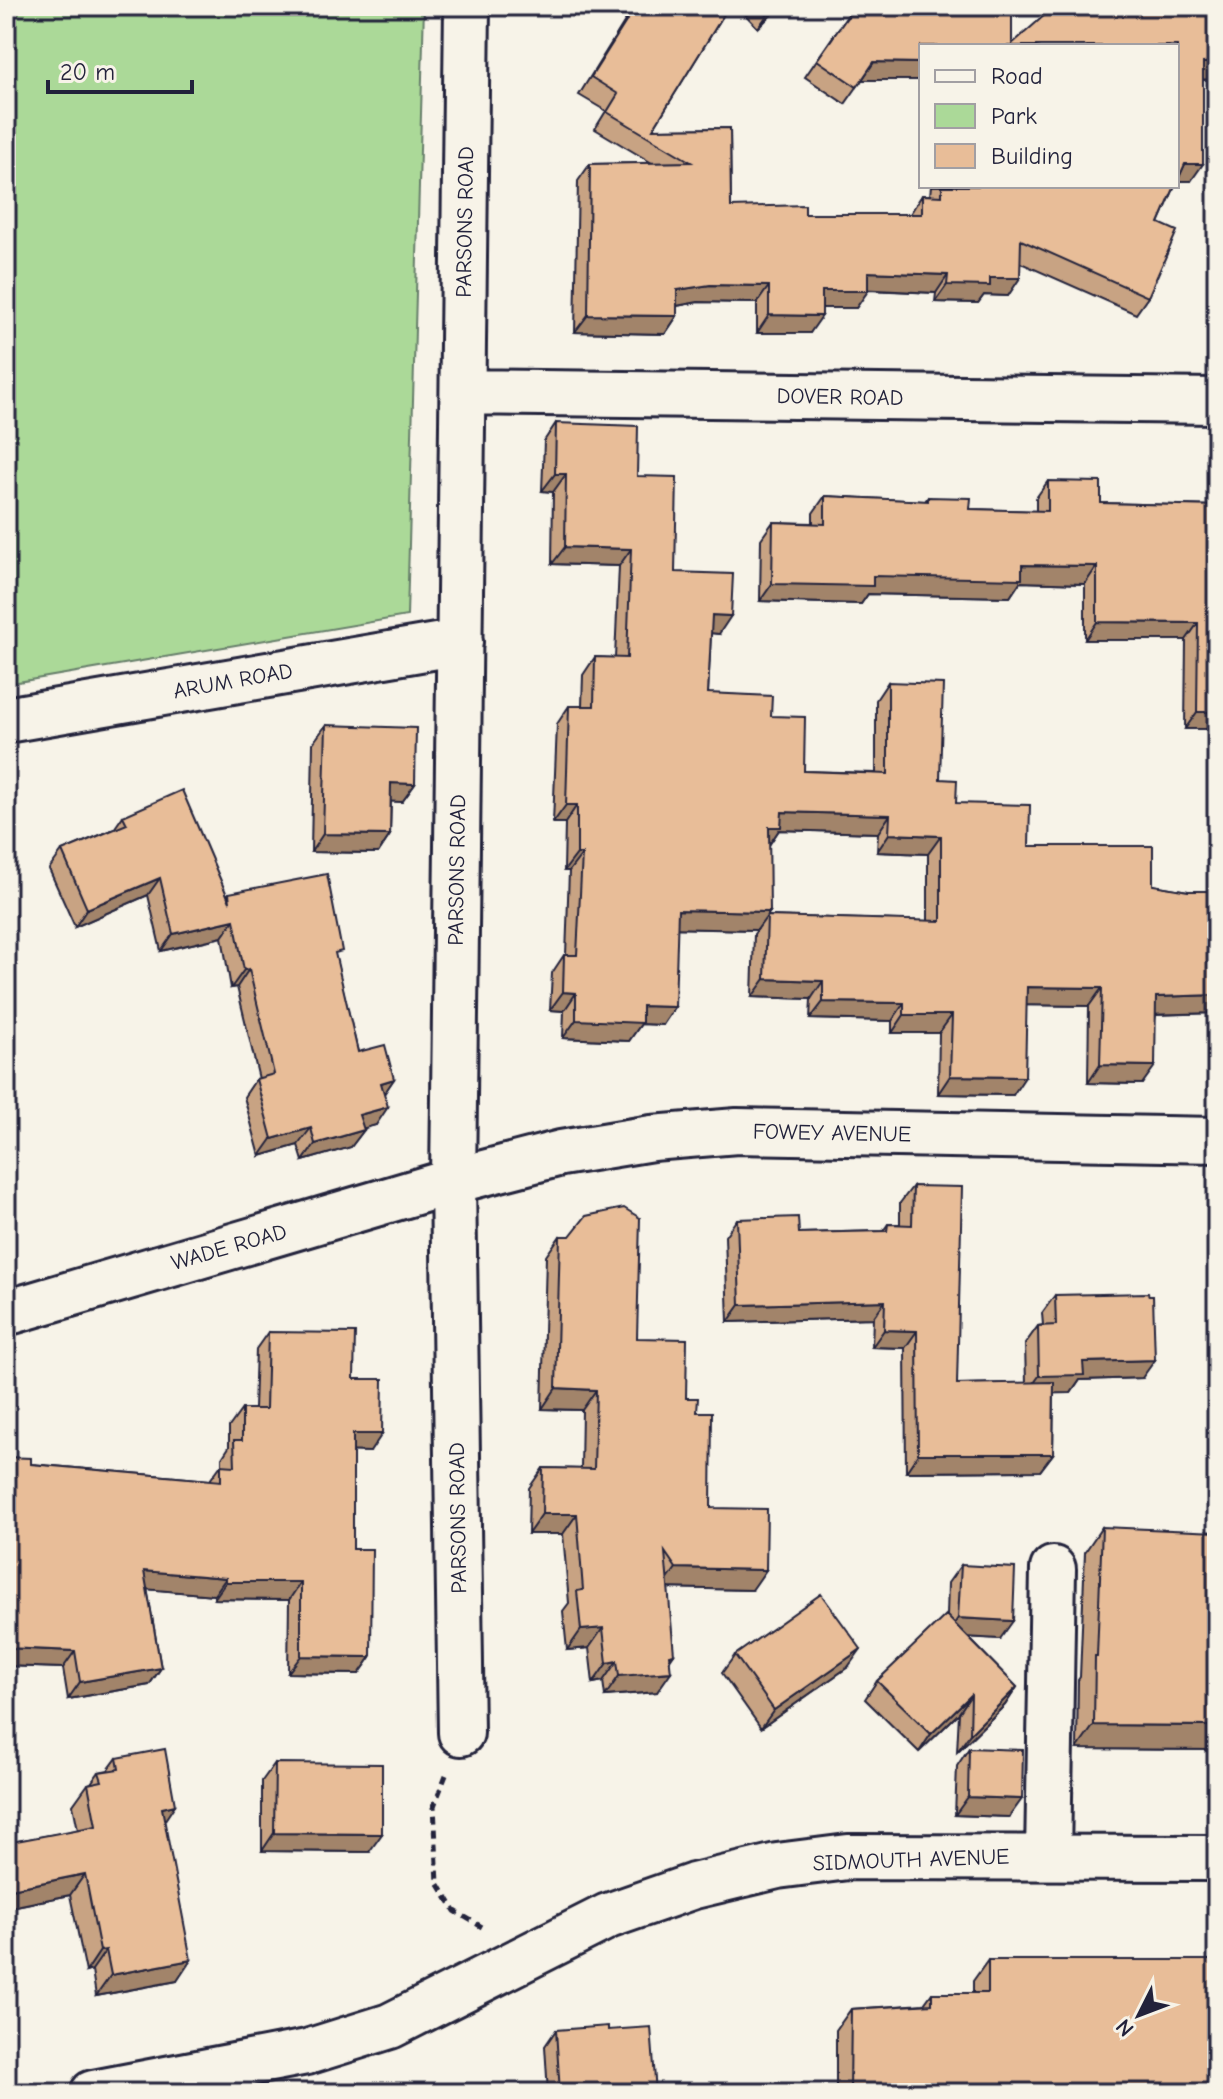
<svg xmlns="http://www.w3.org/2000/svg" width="1223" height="2099" viewBox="0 0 1223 2099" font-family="'Comic Neue',sans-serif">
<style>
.green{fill:#abd998;stroke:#667e6a;stroke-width:2}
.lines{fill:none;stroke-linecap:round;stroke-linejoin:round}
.minor-casing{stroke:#22223b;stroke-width:50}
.path{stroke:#22223b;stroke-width:5;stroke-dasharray:8 6;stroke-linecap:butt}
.minor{stroke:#f7f3e8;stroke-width:44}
.wall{fill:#c8a383;stroke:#22223b;stroke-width:2;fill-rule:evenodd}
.shaded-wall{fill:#a2846a;stroke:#22223b;stroke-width:2}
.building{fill:#e8bd98;stroke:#22223b;stroke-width:2}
.labels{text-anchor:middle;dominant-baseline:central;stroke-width:8;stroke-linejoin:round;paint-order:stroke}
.street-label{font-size:22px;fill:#22223b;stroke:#f7f3e8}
</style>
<rect width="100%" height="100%" fill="#f7f3e8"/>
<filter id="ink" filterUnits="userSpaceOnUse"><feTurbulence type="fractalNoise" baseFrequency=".0125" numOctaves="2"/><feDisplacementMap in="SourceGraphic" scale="16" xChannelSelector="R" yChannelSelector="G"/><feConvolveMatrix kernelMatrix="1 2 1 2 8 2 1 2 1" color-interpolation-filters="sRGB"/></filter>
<g filter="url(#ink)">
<path class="green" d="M6 6H424L407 616 6 684Z"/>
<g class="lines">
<defs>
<path id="minor" d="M463 392 1217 401
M6 720 460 642
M6 1313 453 1181 561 1153 652 1138 737 1131 1217 1140
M461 1733 453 1181 467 6
M1048 1856 1053 1569
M93 2093 307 2052 390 2026 608 1916 694 1886 777 1866 848 1857 1217 1858"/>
</defs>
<use href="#minor" class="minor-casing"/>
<path class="path" d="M446 1775 434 1806 438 1883 455 1911 482 1927"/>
<use href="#minor" class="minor"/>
</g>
<path class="wall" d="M622 6H729L653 129 730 128 731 207 805 214H910L922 195H930L931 186H1175L1159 223 1148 297 1136 314 1021 263 1008 296 984 295 978 303 935 302 936 293 868 290 856 308H822L810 333H757V303L698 302 677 306V316L665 334 575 332 578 181 590 164 652 163 595 129 606 111 579 95 628 16Z
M737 6H780L758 28Z
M854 6 1012 44 1217 79 1203 80 1191 181H1177L921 46 862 80 845 104 805 77Z
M556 423 637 476 675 572 719 634 711 633 708 693 771 716 804 771 876 773V700L888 682 940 779 956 803 1029 846 1153 885 1188 891H1217V1094H1216V1013L1156 1015 1142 1084 1088 1083 1089 1006 1026 1005 1013 1095 938 1094 939 1033H892V1021L810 1019 811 999 752 997 754 934 757 930 677 928 663 1025 641 1024 629 1041 563 1038 564 1011 550 1010 552 973 564 955H566L569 871H564L565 823H553L557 724 569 706H582L583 675 595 657 615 658 619 566 552 564 553 492 542 491 544 441ZM779 830 878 833 877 852 928 854V921L767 916 769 845Z
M1048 481 1101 503 1217 506V739H1209V729H1185L1186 640H1085V584L1020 582 1010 597 868 594 861 604 760 601 761 539 773 522 813 523V513L825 496 925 501 928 497 970 509 1036 511V498Z
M326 725 415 784 402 802 391 801 390 835 378 853 311 852 313 743Z
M123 816 227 895 229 893 336 960 358 1052 394 1079 384 1093 376 1125 363 1128 364 1130 351 1147 303 1161 298 1145 260 1156 244 1097 256 1079H259L237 987 231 988 222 937 161 951 148 895 75 927 49 869 62 851 114 829Z
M913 1186 957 1384 1026 1383 1025 1344 1038 1326 1043 1325 1042 1313 1055 1295 1142 1378 1080 1380 1071 1393H1054L1053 1454 1040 1471 906 1472 905 1348 872 1347 873 1318 728 1322 725 1236 737 1219 799 1233 883 1231 888 1224H900V1203Z
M560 1236 637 1338 697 1412 711 1508 752 1590 668 1588 670 1660 657 1692 605 1696 603 1681 593 1683 589 1648 567 1650 563 1611 569 1603 563 1534H528L529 1488 543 1468 581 1469 582 1410 542 1409 546 1256Z
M268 1332 354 1379 370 1452 353 1451V1549L371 1657 359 1674 288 1673 289 1600 214 1599V1595L147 1589 161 1668 149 1685 68 1699 63 1668 6 1666V1457L31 1464 210 1480 221 1465H222V1458L229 1447V1427L242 1409H254L256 1349Z
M1102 1527 1217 1750 1077 1749 1078 1680 1080 1677 1085 1552Z
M961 1565 1000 1639 968 1637 1017 1687 1005 1705 957 1752 959 1713 919 1752 865 1699 877 1681 947 1616 948 1583Z
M735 1655 848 1667 761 1728 722 1673Z
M969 1748 1009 1817 955 1815 957 1766Z
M117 1758 164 1821 177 1981 96 1996 92 1970 86 1972 70 1895 6 1908V1843L78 1830 73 1805 88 1784 91 1783 99 1772 108 1770Z
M275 1763 369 1852 262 1851V1781Z
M988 1960 1217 2089 1214 2093H836V2030L851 2009 924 2004 932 1993H973V1981Z
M556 2030H608L656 2093H548L545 2046Z"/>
<path class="shaded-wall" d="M775 6H780L758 28 770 11Z
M874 62 921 63V80H862Z
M1217 62V79L1191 80 1203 63Z
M1185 164H1203L1191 181H1177Z
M868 272 948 275 936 293 856 289Z
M990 278H1020L1008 296 984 295 978 303 935 302 947 285Z
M710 285 769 286 757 303 698 302 665 308 677 290Z
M822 291H868L856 308H810Z
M588 315 677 316 665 334 575 332Z
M769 315 822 316 810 333H757Z
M555 474H566L553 492 542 491Z
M565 547 631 549 619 566 552 564Z
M1022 565 1097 566 1085 584 1020 582 1010 597 868 594 861 604 760 601 772 584Z
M712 615 731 616 719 634 699 632Z
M1097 622 1198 623 1186 640H1085Z
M1197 712H1217V718L1209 729H1185Z
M1217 727V739H1209Z
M391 783 415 784 402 802 379 801Z
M566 805H577L565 823H553Z
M782 812 890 815 878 833 779 830 769 845V827Z
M323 834 390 835 378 853 311 852Z
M889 834 941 836 928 854 877 852Z
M577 854H582L569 871H564Z
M160 878 148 895 75 927 87 909Z
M678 910 770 912 757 930 665 928Z
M234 920 222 937 161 951 173 934Z
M249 969 237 987 231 988 244 970Z
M765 979 823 981 811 999 752 997Z
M1027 987 1102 988 1089 1006 1014 1005Z
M563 992 576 993 564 1011 550 1010Z
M1217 995V1011L1216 1013 1144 1015 1156 997Z
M823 1002 904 1003 892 1021 810 1019Z
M642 1006 675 1007 663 1025 641 1024 629 1041 563 1038 576 1020Z
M904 1015H952L939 1033H892Z
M1100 1065 1155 1066 1142 1084 1088 1083Z
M950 1076 1025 1077 1013 1095 938 1094Z
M394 1079 382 1097 381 1083Z
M388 1107 376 1125 347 1133 359 1115Z
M311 1128 298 1145 260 1156 272 1139Z
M364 1130 351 1147 303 1161 315 1144Z
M885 1301 873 1318 728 1322 740 1305Z
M884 1330 917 1331 905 1348 872 1347Z
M1155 1360 1142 1378 1080 1380 1071 1393 1026 1394 1039 1376 1083 1362Z
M556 1388 596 1390 582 1410 542 1409Z
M353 1434H382L370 1452 341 1451Z
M918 1454H1053L1040 1471 906 1472Z
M542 1514H577L563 1534H528Z
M676 1568 766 1570 752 1590 662 1588Z
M144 1571 226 1578 214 1595 132 1588Z
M226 1582H301L289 1600 214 1599Z
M958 1618 1013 1621 1000 1639 946 1636Z
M603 1628 589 1648 567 1650 581 1630Z
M6 1648 75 1651 63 1668 6 1666Z
M861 1649 848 1667 761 1728 774 1710Z
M674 1654 661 1673 671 1672 657 1692 605 1696 619 1676 669 1655Z
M301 1656 371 1657 359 1674 288 1673Z
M617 1661 603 1681 593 1683 607 1663Z
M161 1668 149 1685 68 1699 80 1682Z
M1017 1687 1005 1705 957 1752 970 1734Z
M971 1695 959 1713 919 1752 931 1734Z
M1094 1725 1217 1726V1750L1077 1749Z
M968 1797 1022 1799 1009 1817 955 1815Z
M175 1805 161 1826 162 1808Z
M274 1833 382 1834 369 1852 262 1851Z
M85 1874 70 1895 6 1908V1890Z
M106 1950 92 1970 86 1972 100 1951Z
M191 1960 177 1981 96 1996 111 1975Z
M15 1987 6 2000V1988Z
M1105 2089H1217L1214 2093H1102Z"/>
<path class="building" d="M636 6H729L653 129 730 128 731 207 805 205V214H922V195L942 196V186H1175L1159 223 1177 231 1148 297 1021 240 1020 278H990V286L947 285 948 275 868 272V291H822V316L769 315V286L710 285 677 290V316L588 315 590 164 691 162 607 112 618 94 591 77Z
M765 6H775L770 11Z
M855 6H1012V44L1055 6H1200L1203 9 1208 6H1217V62L1203 63V164H1185L1177 182V46H921V63L874 62 857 87 817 60Z
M556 423 638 426 637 476 677 477 675 572 733 574 731 616 712 615 708 693 772 696 771 716 805 717 804 771 888 774V682L943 684 940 779 957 780 956 803 1030 805 1029 846H1153V885L1188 891H1217V995L1156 997 1155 1066 1100 1065 1102 988 1027 987 1025 1077 950 1076 952 1015H904V1003L823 1002V981L765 979 767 916 941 921V836L889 834 890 815 782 812 781 827H769L770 912 678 910 675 1007 642 1006V1023L576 1020V993L563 992 564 955H577L582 854H577V805H566L569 706H594L595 657 627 658 631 549 565 547 566 474H555Z
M1048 481 1101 482V503L1217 506V712H1197L1198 623 1097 622V566L1022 565V579L873 576V586L772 584 773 522 825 524V496L928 501V497L971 498 970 509 1048 511Z
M326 725 416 728 415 784 391 783 390 835 323 834Z
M182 790 230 902 229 893 327 874 342 951 335 953 358 1052 385 1045 394 1079 381 1083 388 1107 359 1115 364 1130 315 1144 311 1128 272 1139 256 1079 274 1074 249 969 244 970 234 920 173 934 160 878 87 909 62 851 127 824 123 816Z
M913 1186 962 1187 957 1384 1054 1382 1053 1454H918L917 1331 884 1330 885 1301 740 1305 737 1219 798 1217 799 1233 887 1231 888 1224 912 1225Z
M624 1208 640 1218 637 1338 687 1339 686 1398H698L697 1412H712L711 1508 767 1509 766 1570 676 1568 665 1552 674 1654 669 1655 671 1672 619 1676 617 1661 607 1663 603 1628 581 1630 577 1591 583 1590 577 1514H542L543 1468 594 1469 596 1390 556 1388 560 1236H570L586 1216Z
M1148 1293 1149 1296H1153L1155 1360 1083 1362 1084 1375 1039 1376 1038 1326 1056 1325 1055 1295Z
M268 1332 355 1333 354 1379H383L382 1434H353V1549H372L371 1657 301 1656V1582H226V1578L144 1571 161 1668 80 1682 75 1651 6 1648V1457L31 1458V1464L221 1481V1465L235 1466 234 1440H242V1409H266Z
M1102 1527 1217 1532V1726L1094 1725 1095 1656H1097Z
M961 1565 1015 1568 1013 1621 958 1618Z
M821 1594 861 1649 774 1710 735 1655Z
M946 1615 1017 1687 970 1734 971 1695 931 1734 877 1681Z
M969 1748 1023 1750 1022 1799 968 1797Z
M165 1749 175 1805 162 1808 191 1960 111 1975 106 1950 100 1951 85 1874 6 1890V1843L96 1826 88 1784 102 1781 99 1772 119 1769 117 1758Z
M275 1763 382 1764V1834L274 1833Z
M6 1925 15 1970H13L15 1987 6 1988Z
M988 1960H1217V2089H1105V2093H850L851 2009 932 2004V1993H988Z
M608 2026V2030L651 2027 656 2093H560L556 2030Z"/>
</g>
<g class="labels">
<g class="street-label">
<text transform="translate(465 222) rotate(-89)">PARSONS ROAD</text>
<text transform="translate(840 397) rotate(1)">DOVER ROAD</text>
<text transform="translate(233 681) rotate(-10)">ARUM ROAD</text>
<text transform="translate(457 870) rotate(-89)">PARSONS ROAD</text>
<text transform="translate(832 1133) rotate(1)">FOWEY AVENUE</text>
<text transform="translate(229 1247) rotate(-16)">WADE ROAD</text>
<text transform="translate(458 1518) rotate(-91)">PARSONS ROAD</text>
<text transform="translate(911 1860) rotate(-2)">SIDMOUTH AVENUE</text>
</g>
</g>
<rect width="1223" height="2099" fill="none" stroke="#f7f3e8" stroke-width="32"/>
<rect x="16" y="16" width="1191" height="2067" fill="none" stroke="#22223b" stroke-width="3" filter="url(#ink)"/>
<rect x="919" y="44" width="260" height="144" fill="#f7f3e8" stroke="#a29fa3" stroke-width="2"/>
<rect x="935" y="70" width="40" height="12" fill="#f7f3e8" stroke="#a29fa3" stroke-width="2"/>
<text x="991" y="84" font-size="24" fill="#22223b">Road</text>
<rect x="935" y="104" width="40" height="24" fill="#abd998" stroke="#a29fa3" stroke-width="2"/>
<text x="991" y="124" font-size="24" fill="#22223b">Park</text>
<rect x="935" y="144" width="40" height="24" fill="#e8bd98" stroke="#a29fa3" stroke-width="2"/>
<text x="991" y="164" font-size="24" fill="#22223b">Building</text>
<g transform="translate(1139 2015) rotate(228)" stroke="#f7f3e8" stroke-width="6" paint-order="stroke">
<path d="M0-6L14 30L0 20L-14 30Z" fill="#22223b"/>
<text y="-12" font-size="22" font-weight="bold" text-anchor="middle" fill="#22223b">N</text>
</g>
<path d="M48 80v12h144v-12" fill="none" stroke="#22223b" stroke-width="4"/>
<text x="60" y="80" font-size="24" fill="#22223b" stroke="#f7f3e8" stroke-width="6" paint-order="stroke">20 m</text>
</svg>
